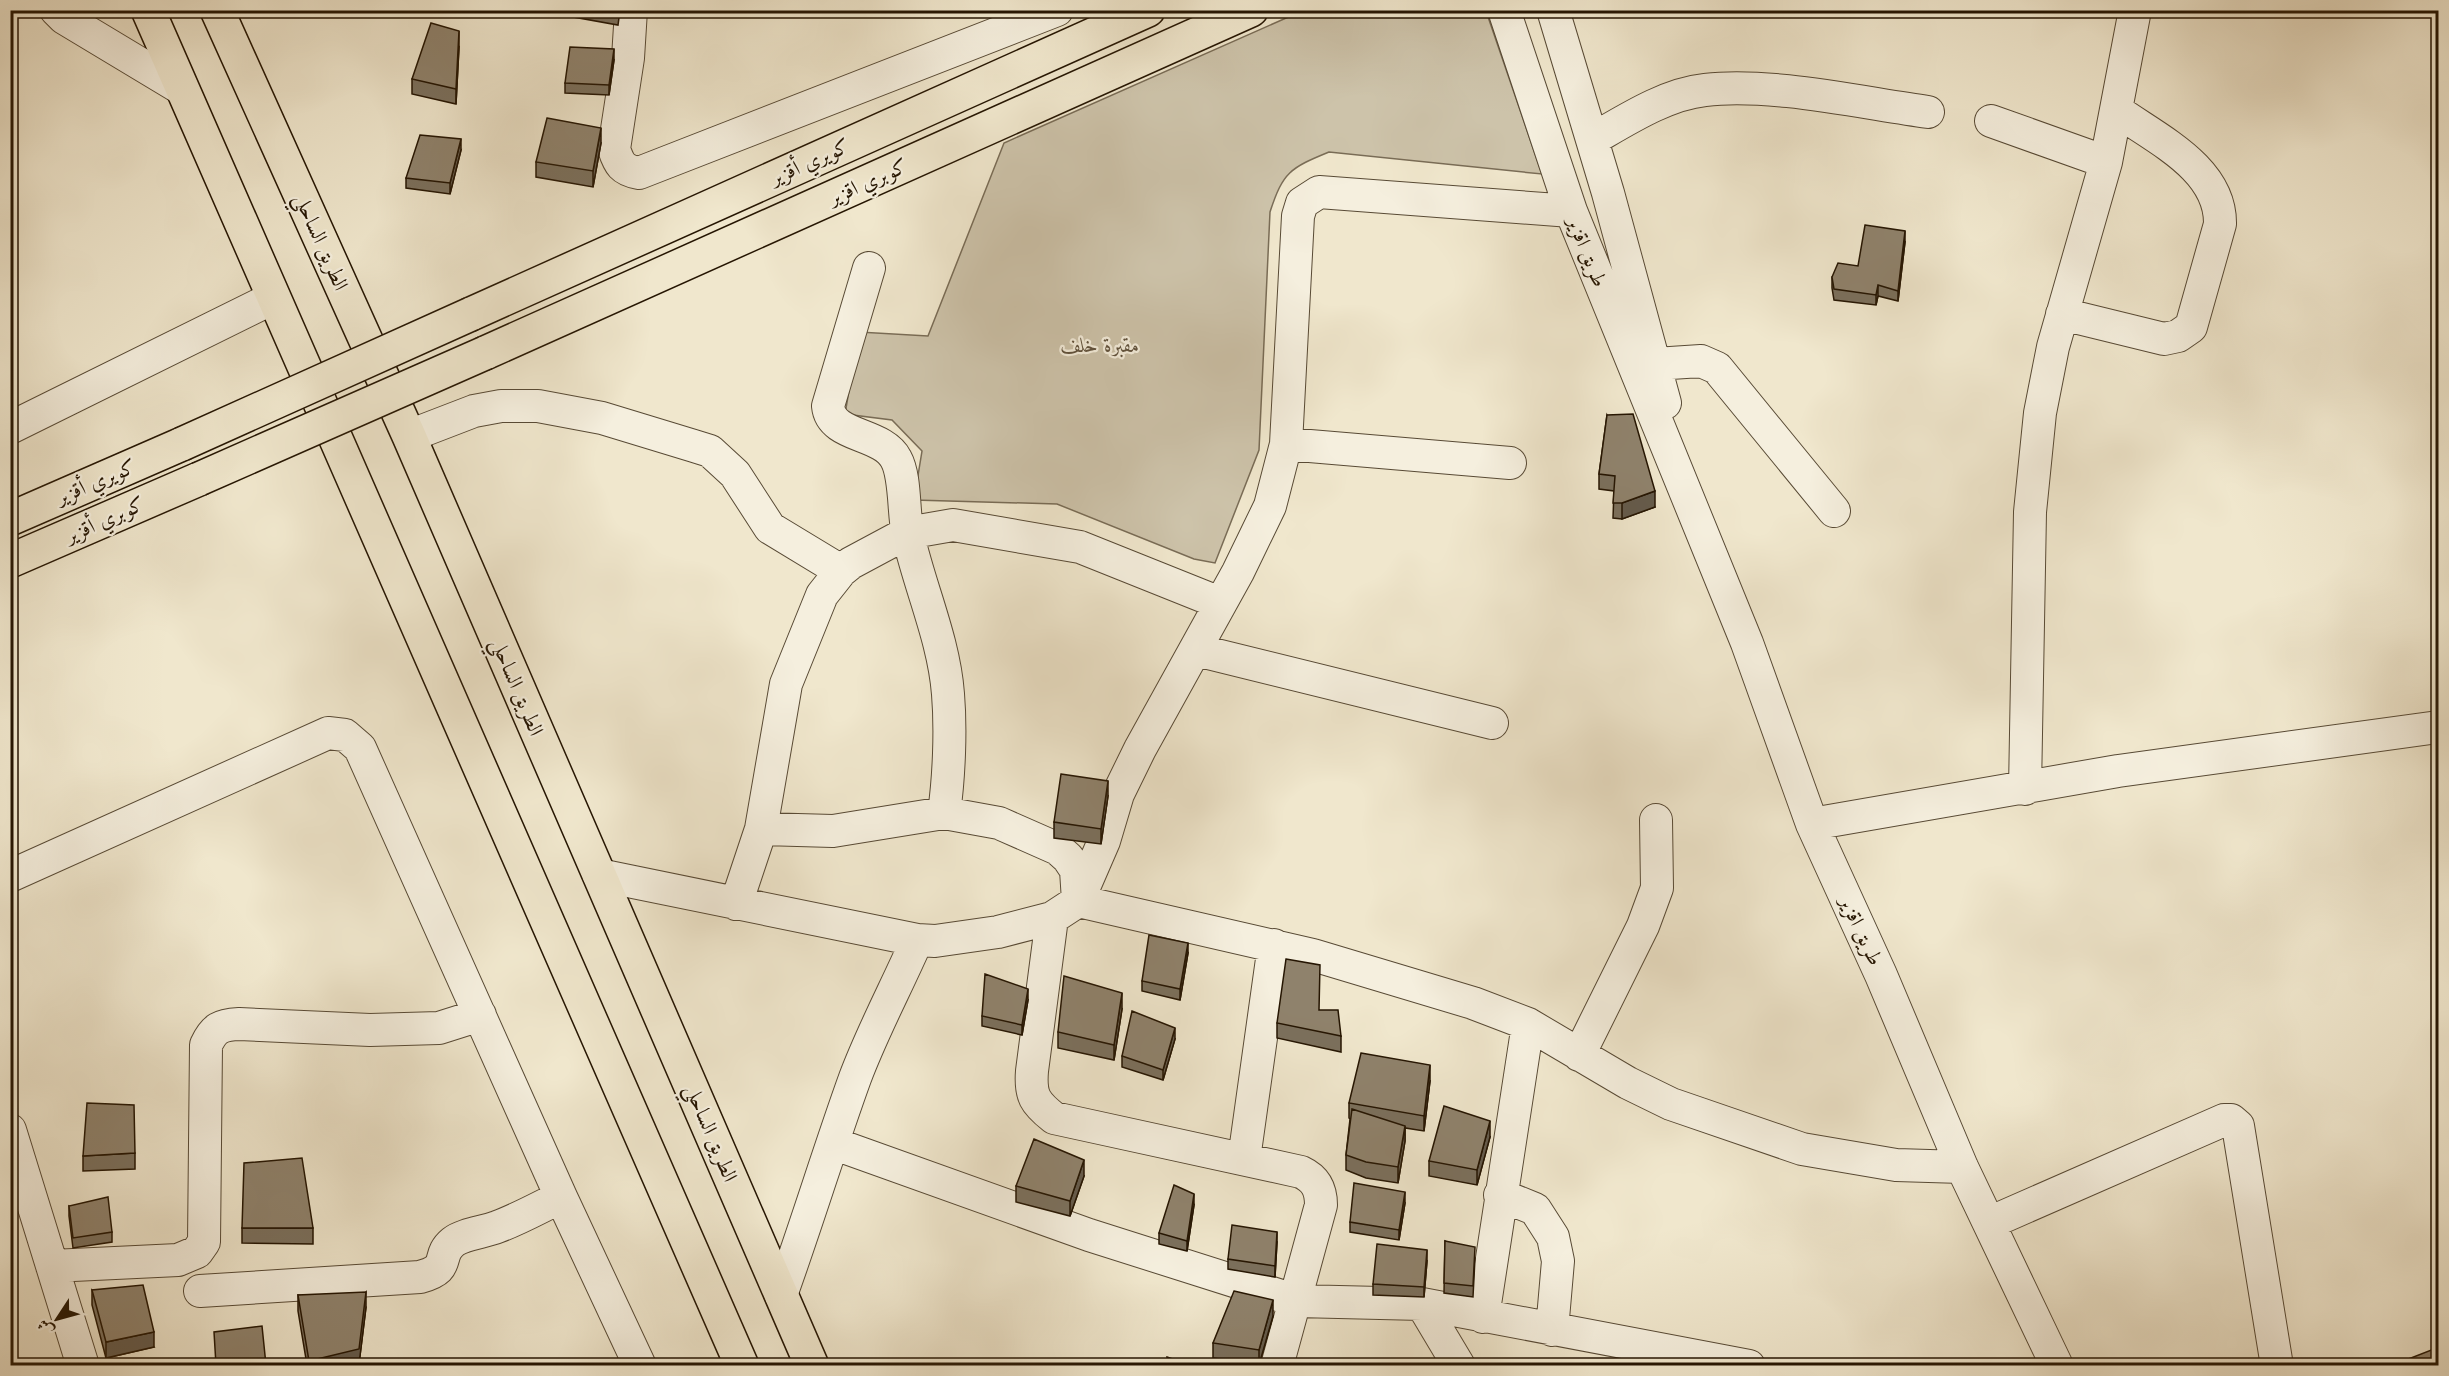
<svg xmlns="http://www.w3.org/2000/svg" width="2449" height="1376" viewBox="0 0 2449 1376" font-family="Cardo,Amiri,serif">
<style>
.green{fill:#cdc3aa;stroke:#796c56;stroke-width:1.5}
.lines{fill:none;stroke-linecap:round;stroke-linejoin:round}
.minor-casing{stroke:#584a35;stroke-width:34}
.major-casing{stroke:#251502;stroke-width:36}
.highway-casing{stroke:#251502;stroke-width:36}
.minor{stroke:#f5efde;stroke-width:32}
.major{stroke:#f0e7cd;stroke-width:33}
.highway{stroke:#f0e7cd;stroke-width:33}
.major-bridge-casing{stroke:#251502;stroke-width:36;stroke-linecap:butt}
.major-bridge{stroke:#f0e7cd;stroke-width:33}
.wall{fill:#7b705d;stroke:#251502;stroke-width:1.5}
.shaded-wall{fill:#645b4c;stroke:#251502;stroke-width:1.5}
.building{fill:#8f826c;stroke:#251502;stroke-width:1.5}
.labels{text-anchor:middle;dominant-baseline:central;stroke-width:4.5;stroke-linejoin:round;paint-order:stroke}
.street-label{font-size:21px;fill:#251502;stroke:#f5efde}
.park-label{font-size:21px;font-style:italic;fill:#60523d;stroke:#f5efde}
</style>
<rect width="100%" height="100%" fill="#f0e7cd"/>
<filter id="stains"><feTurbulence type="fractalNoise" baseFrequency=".00333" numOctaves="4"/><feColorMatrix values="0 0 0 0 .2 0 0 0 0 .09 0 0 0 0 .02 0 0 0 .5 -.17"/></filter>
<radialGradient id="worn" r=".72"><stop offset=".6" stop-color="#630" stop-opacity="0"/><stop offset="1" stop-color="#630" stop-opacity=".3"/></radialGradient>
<path class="green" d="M1302 11H1486L1542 174 1329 152C1290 168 1283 172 1270 212L1259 450 1215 563 1194 559 1057 504 914 500 922 451 892 420 845 414 859 332 928 336 1004 143Z"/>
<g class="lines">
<defs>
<path id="minor" d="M56 10 64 18 182 89
M631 10 628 58 614 149C619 164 622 170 639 173L1057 10
M1504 10 1571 211 1747 643 1812 824 1881 975 1962 1167 2057 1366
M1553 10 1608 193 1665 403
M1991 121 2106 162
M1593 139C1626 120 1666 94 1705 90 1770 82 1862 103 1928 112
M869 268 828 406C831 438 882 432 896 459 906 477 903 513 908 535 920 588 944 640 948 694 951 730 949 777 944 813
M2062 314 2164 339 2178 336 2191 327 2220 224C2221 168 2156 139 2116 110
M1655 364 1701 361 1717 368 1834 511
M10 428 273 298
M409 436 474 411 501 406H538L602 418 694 446 710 451 735 474 770 528 841 571
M1286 444 1510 463
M1196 650 1492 723
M2025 789 2030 512 2040 413 2053 347 2106 162 2135 10
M1812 824 2118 771 2438 727
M761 829 833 831 944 813 999 823 1058 849 1068 858 1076 870 1078 901
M599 875 917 940 935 941 998 932 1052 918 1078 901 1104 841 1118 794 1140 749 1238 572 1270 506 1286 444 1298 216 1302 203 1319 192 1571 211
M10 876 328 733 345 735 360 748 561 1197 640 1366
M1078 901 1313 955 1473 1003 1528 1024 1628 1083 1671 1104 1802 1149 1896 1165 1962 1167
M736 904 761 829 786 684 822 595 841 571 851 563 907 533 953 525 1080 547 1220 603
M1052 918 1032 1071C1030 1096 1035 1103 1054 1118L1301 1172C1316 1179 1321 1189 1321 1205L1277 1366
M1579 1055 1643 926 1657 888 1656 820
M10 1130 83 1366
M835 1144 1089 1235 1297 1301 1422 1304 1749 1366
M1244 1159 1274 945
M1500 1195 1535 1209 1553 1237 1558 1261 1552 1330
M1989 1223 2224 1120H2231L2238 1126 2277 1366
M52 1266 178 1260 197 1252 204 1242 206 1045C214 1028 220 1025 239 1024L370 1030 439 1028 480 1015
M200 1291 420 1277C453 1268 435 1257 453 1242 463 1234 485 1232 497 1227 519 1219 540 1207 561 1197
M781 1295C807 1223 829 1150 855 1078 873 1030 897 986 917 940
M1422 1304 1459 1366
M1483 1317 1528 1024"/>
<path id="major" d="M471 314 1148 10
M485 353 1251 10
M10 519 182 444
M10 561 199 479"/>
<path id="highway" d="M148 10 742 1366
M217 10 409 436 812 1366"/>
</defs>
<use href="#minor" class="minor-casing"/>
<use href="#major" class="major-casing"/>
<use href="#highway" class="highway-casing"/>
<use href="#minor" class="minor"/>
<use href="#major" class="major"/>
<use href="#highway" class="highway"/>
<defs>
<path id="major-bridge" d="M182 444 471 314
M199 479 485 353"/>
</defs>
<use href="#major-bridge" class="major-bridge-casing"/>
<use href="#major-bridge" class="major-bridge"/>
</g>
<path class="wall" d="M568 10H620L618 25 568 16Z
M459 47 456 104 412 94V79Z
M614 60 609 95 565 93V83Z
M601 143 593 187 536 177V162Z
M461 150 450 194 406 188V178Z
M1905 242 1898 301 1878 296 1876 305 1834 300 1832 288V277L1858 266Z
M1607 415 1655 507 1622 519 1613 518 1614 491 1599 489V474Z
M1108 796 1101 844 1054 838V822Z
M1188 953 1180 1000 1142 991V981Z
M1028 1000 1022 1035 982 1026V1016Z
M1122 1009 1114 1060 1058 1048V1032Z
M1319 1010 1341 1036V1052L1277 1038V1023Z
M1175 1039 1163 1080 1122 1067V1056Z
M1430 1081 1424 1131 1405 1128V1141L1398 1183 1366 1178 1346 1170V1155L1350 1119 1349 1118V1103Z
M1490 1137 1477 1185 1429 1176V1161Z
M135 1153V1169L83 1171V1156Z
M1084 1176 1070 1216 1016 1202V1186Z
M1405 1203 1399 1240 1350 1232V1222Z
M1194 1205 1187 1251 1159 1244V1233Z
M69 1206 112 1232V1242L73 1248 69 1216Z
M242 1228H313V1244L242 1243Z
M1445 1241 1475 1258 1473 1297 1444 1293Z
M1277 1242 1275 1277 1228 1269V1259Z
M1427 1261 1424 1297 1373 1295V1284Z
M92 1290 154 1347 106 1358 92 1305Z
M298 1295 366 1307 359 1364 355 1365H307L298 1311Z
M1273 1316 1259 1365 1213 1358V1343Z"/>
<path class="shaded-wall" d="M459 31V47L456 104V89Z
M614 49V60L609 95V85Z
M601 128V143L593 187V171Z
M461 139V150L450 194V183Z
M1905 231V242L1898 301V291Z
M1878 285V296L1876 305V295Z
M1655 491V507L1622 519V503Z
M1108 781V796L1101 844V829Z
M1188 943V953L1180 1000V989Z
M1028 989V1000L1022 1035V1025Z
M1122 993V1009L1114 1060V1045Z
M1175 1028V1039L1163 1080V1070Z
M1430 1065V1081L1424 1131V1116Z
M1490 1121V1137L1477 1185V1170Z
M1405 1126V1141L1398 1183V1167Z
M1084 1160V1176L1070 1216V1201Z
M1405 1192V1203L1399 1240V1230Z
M1194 1194V1205L1187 1251V1241Z
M1277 1232V1242L1275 1277V1266Z
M1427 1250V1261L1424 1297V1287Z
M366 1292V1307L359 1364 355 1365H309V1361Z
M1273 1300V1316L1259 1365V1350Z
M154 1332V1347L106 1358V1342Z"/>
<path class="building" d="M431 23 459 31 456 89 412 79Z
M570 47 614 49 609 85 565 83Z
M547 118 601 128 593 171 536 162Z
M420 135 461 139 450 183 406 178Z
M1865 225 1905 231 1898 291 1878 285 1876 295 1834 289 1832 277 1838 263 1858 266Z
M1633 414 1655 491 1622 503H1613L1615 476 1599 474 1607 415Z
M1061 774 1108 781 1101 829 1054 822Z
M1149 935 1188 943 1180 989 1142 981Z
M1286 959 1320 965 1319 1010H1338L1341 1036 1277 1023Z
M985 974 1028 989 1022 1025 982 1016Z
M1064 976 1122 993 1114 1045 1058 1032Z
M1132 1011 1175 1028 1163 1070 1122 1056Z
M1361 1053 1430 1065 1424 1116 1349 1103Z
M87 1103 134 1105 135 1153 83 1156Z
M1444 1106 1490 1121 1477 1170 1429 1161Z
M1352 1109 1405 1126 1398 1167 1366 1162 1346 1155Z
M1034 1139 1084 1160 1070 1201 1016 1186Z
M302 1158 313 1228H242L244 1163Z
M1354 1183 1405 1192 1399 1230 1350 1222Z
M1174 1185 1194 1194 1187 1241 1159 1233Z
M108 1197 112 1232 73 1238 69 1206Z
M1232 1225 1277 1232 1275 1266 1228 1259Z
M1445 1241 1475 1247 1473 1286 1444 1283Z
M1377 1244 1427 1250 1424 1287 1373 1284Z
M143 1285 154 1332 106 1342 92 1290Z
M1234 1291 1273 1300 1259 1350 1213 1343Z
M366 1292 359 1349 309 1361 298 1295Z
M262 1326 266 1365H216L214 1332Z
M2439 1347V1365H2393Z
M1167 1357 1189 1365H1167Z"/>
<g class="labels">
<g class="street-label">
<text transform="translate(810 162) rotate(-24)">كويري أقزير</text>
<text transform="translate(868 182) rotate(-24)">كوبري اقزير</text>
<text transform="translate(321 242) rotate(66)">الطريق الساحلي</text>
<text transform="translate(1587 252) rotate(68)">طريق اقزير</text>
<text transform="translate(96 482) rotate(-23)">كويري أقزير</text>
<text transform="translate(105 520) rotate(-24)">كوبري أقزير</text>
<text transform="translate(517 687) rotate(67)">الطريق الساحلي</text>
<text transform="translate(1861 931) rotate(65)">طريق اقزير</text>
<text transform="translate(711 1133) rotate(67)">الطريق الساحلي</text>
</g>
<g class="park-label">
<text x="1100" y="345">مقبرة خلف</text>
</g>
</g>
<rect width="2449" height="1376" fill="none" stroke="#f0e7cd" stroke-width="36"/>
<rect x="12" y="12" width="2425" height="1352" fill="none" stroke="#251502" stroke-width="3"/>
<rect x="18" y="18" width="2413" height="1340" fill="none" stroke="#251502" stroke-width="1.5"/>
<g transform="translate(57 1319) rotate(234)" stroke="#f5efde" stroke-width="4.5" paint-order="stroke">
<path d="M0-4.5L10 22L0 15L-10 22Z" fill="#251502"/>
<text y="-9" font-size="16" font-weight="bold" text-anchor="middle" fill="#251502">ش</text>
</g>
<rect width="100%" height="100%" filter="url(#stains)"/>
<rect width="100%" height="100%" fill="url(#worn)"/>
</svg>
